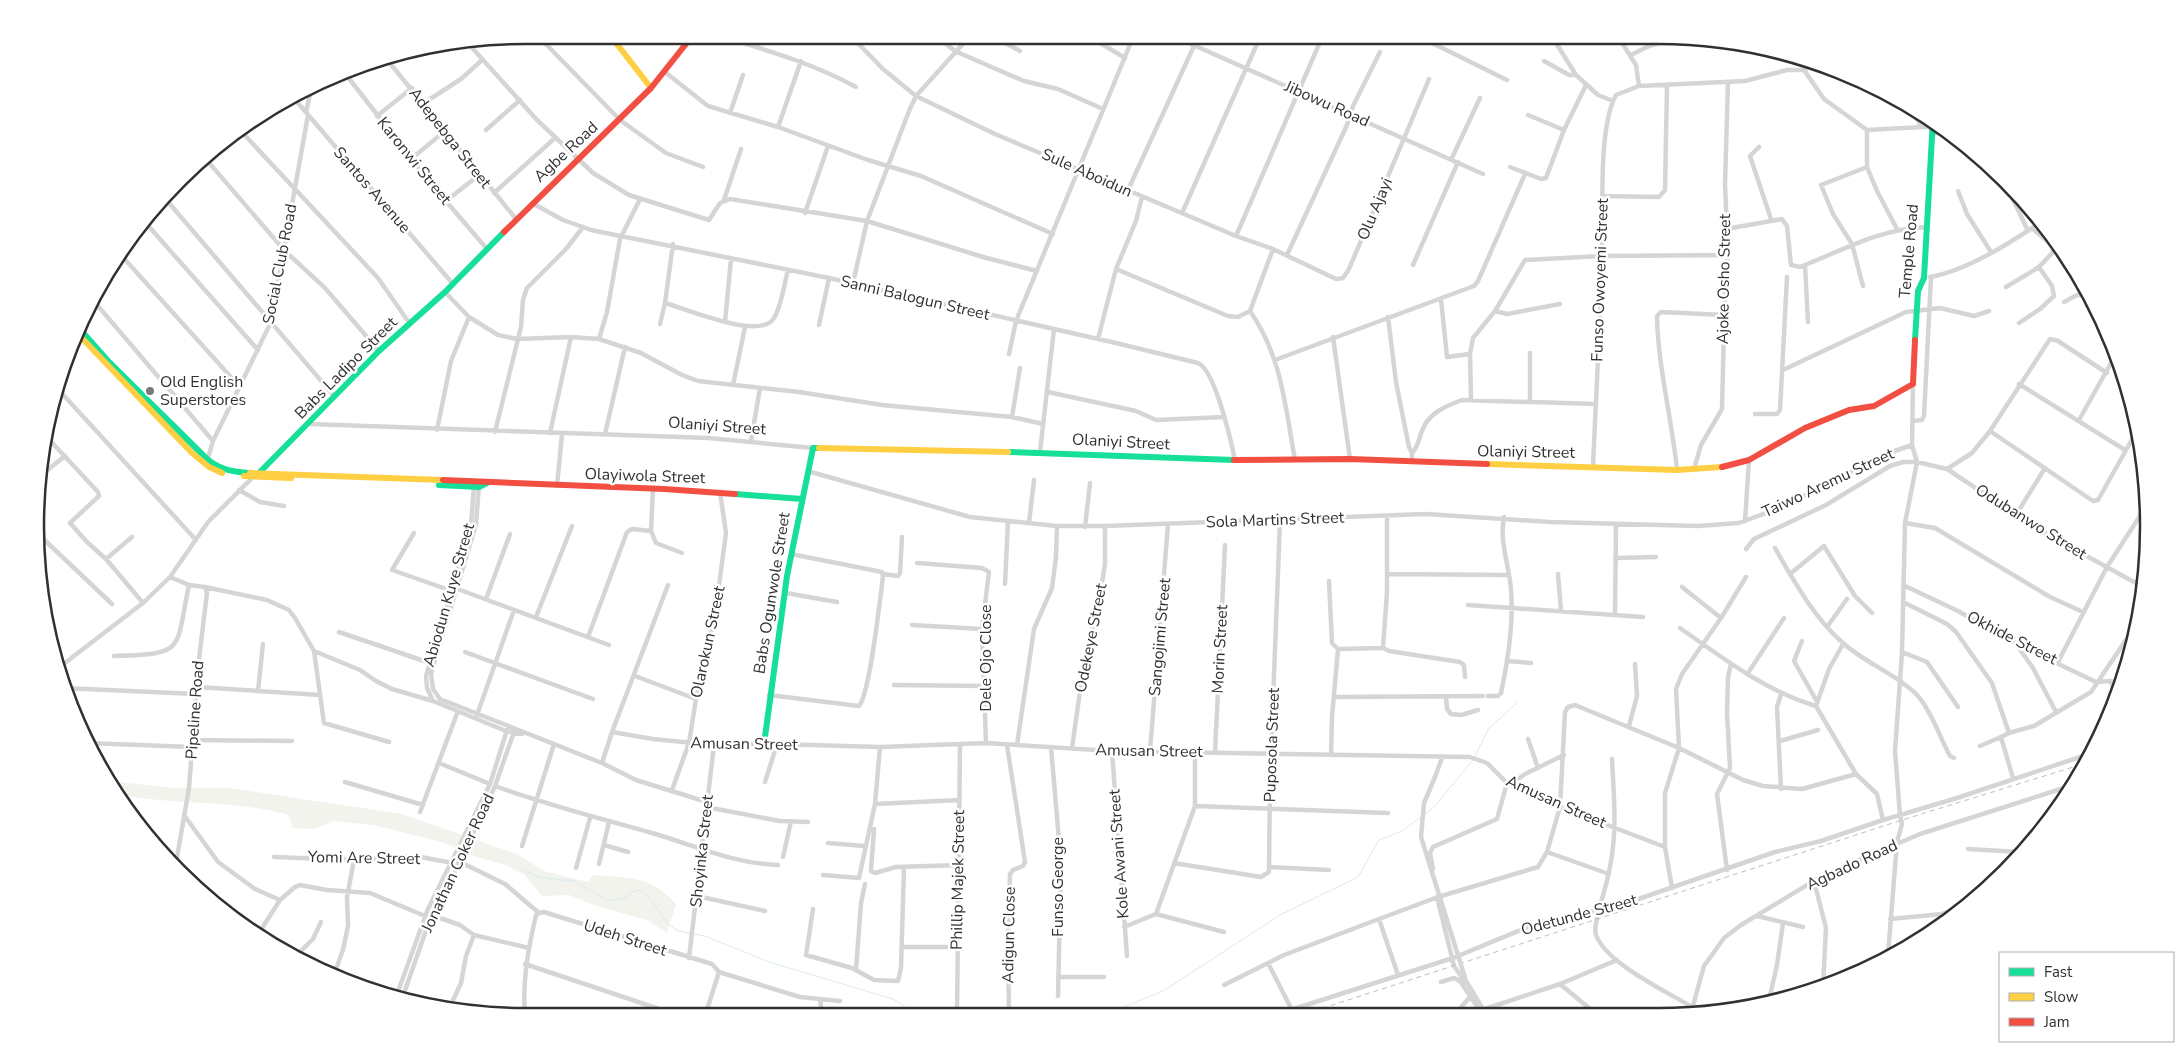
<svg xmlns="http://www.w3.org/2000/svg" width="2184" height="1052" viewBox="0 0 2184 1052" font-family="'Nunito Sans',sans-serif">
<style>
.green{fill:#f1f3ec}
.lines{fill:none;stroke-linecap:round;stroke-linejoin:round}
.stream{stroke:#dbeaf0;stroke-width:1}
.street{stroke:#d5d5d5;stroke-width:4.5}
.fast{stroke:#16e098;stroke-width:6}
.slow{stroke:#ffcf43;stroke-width:6}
.jam{stroke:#f24e42;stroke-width:6}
.rail{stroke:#bdbdbd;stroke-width:1;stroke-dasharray:5 4;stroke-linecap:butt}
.street-bridge{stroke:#d5d5d5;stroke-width:4.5}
.poi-dot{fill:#797979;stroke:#fff;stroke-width:2}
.labels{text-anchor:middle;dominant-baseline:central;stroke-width:5;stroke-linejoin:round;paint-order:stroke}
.street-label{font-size:16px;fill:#313131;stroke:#fff}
.poi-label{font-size:16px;fill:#313131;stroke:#fff;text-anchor:start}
.rim{fill:none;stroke:#313131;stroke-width:2.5}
</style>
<rect width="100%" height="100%" fill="#fff"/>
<path class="green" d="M109 781 174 788H229L402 814 519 855 544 871 588 882 593 875C629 878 650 875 676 904L667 933 647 920 594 905 569 895 542 896 524 874 505 865 474 856 445 843 373 825 334 821 314 829 292 828 289 815C233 799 174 806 117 794Z"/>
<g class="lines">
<path class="stream" d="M1475 756 1489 728 1517 703
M1425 814 1435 806 1473 760
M523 870 541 878 574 881 607 900 623 899 633 892 640 890 652 901 667 923 678 931 705 936 769 962 893 999 919 1016
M1071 1015 1124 1007 1165 990 1280 915 1358 877 1379 840 1402 831 1421 817"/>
<path class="street" d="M537 35 620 120 666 153 703 167
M718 35C766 50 812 63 856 87
M850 35 883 69 916 96 995 134 1236 236 1273 249 1336 279 1343 278 1349 269 1429 79
M935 35 955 51 989 66 1024 81 1058 89 1103 109
M991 35 1020 51
M1087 35 1125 58
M1171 35 1483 174
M1416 35 1507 80
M1551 35 1576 75
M1617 35 1636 65 1639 86
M466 41 537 120 593 173 629 195 709 220 720 203 730 199 867 221 983 257 1037 271
M1631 55 1649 46 1681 37
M385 57 516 219
M1544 61 1569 75H1576L1598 95 1613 101
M1804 70 1824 99 1867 130 1922 127
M344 72 427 179 487 249
M665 72 708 106 778 127 868 160 921 176 1053 234
M292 96 453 284
M424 103 461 79 482 60
M1909 106 1922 127H1933
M306 112 312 86
M730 113 743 75
M1528 115 1564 130
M377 116 412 88
M778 127 801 61
M239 129 378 278 410 324
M486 130 520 100
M1867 130V167L1877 191 1897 229
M1932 134 1945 130
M1759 147 1750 156 1771 219
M205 158 284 250 325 288 379 351
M411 159 445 131
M1451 160 1480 98
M1985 163H1986
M1510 167 1541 179 1546 178 1564 130 1586 85
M2002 176 2028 231
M1128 190 1199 35
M1958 191 1967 214 1991 252
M494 193 555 138
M163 196 335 397
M1603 196 1659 197 1665 190 1667 86
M724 200 741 149
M446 201 479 175
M532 203 563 220 591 230 829 278 1116 343 1198 363C1215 370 1231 441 1235 460
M805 213 828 146
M1182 213 1261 35
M144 221 258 350
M1726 229 1782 219 1787 226 1791 265 1800 267C1844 250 1878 229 1927 227
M1236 236 1323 35
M2053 246 2064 250
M120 254 239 386
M1287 255 1347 125 1353 106 1380 52
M1413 265 1458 162
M1805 265 1808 322
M1116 269 1228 316 1238 317 1250 311 1273 249
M1930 277C1966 271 2010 243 2041 222
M853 283 867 221 909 111 916 96 971 35
M1863 286 1852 244 1833 214 1821 185 1867 167
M2006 287 2039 267 2053 252V246L2032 228
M445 292 469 317 498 335 517 339 571 337 599 339 641 353 682 375 698 381 799 392 882 405 1012 417 1043 424
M92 299 213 441
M1441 299 1447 357 1470 354
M2064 302 2077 295 2088 294
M665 303C686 309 761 341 774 318 782 305 784 284 788 270
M1250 311C1282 357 1285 406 1295 460
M1495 311 1507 314 1560 304
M1388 317 1396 382 1409 447 1412 453V462
M725 322 731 259
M2019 323 2040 309 2054 296 2052 286 2039 267
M660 324 665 303 673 244
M819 325 829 278
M1333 337 1350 459
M599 339 607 312 620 239 640 199
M1098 339 1116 269 1136 221 1142 197
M1009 354 1016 321 1134 35
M1275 360 1474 286 1478 281 1525 174
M1783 370 1906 312 1940 308 1974 316 1989 311
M1913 384 1912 445 1917 462 1905 523 1902 652 1895 751 1900 815 1957 798 2089 754
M2019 384 2125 450
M733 385 745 327
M57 388 196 540
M1048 392 1136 411 1156 420 1224 417
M1471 400 1470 354 1473 338 1495 311 1525 260 1602 256 1728 255
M1530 401V353
M1755 414H1777L1780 410 1787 277
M1012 417 1020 368
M2079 420 2116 354
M1913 421 1922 420 1924 416 1931 277
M309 424 708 438 813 448
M437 430 451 361 469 317
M1990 431 2093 501 2098 500 2139 427
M495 432 521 327 523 300 527 288 566 249 583 227
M550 433 571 337
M44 434 98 492 99 496 70 523 87 542 106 559 143 603
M605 434 625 347
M751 441 760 388
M1040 452 1054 329
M1412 453C1418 447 1419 438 1422 431 1428 413 1446 406 1462 400L1596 404
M207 461 213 441 271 322 308 115
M1593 467C1596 397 1600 327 1602 258 1604 216 1597 130 1616 95L1639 86 1745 81 1787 70H1804L1815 63
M1694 469 1701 445 1722 409 1725 287 1728 255 1725 184 1728 82
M1947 469 1972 453 1990 431 2050 339 2058 341 2107 373
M1677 470C1672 419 1658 368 1657 316L1661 312 1724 315
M811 472 970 517 1057 526H1105L1426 514 1550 522 1698 526 1739 523 1785 506 1883 455 1912 445
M40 476 65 456
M479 484 476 524 431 674 433 689 440 699 602 763 636 780 707 802
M474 485 471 526 426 676 427 688 433 701 506 731 522 734
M557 486 562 434
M239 490 260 502 284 506
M2016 515 2045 468
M1745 521 1749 460
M1029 523 1034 480
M1905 523 1935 528 2050 597 2083 612
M1085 527 1090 483
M35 531 112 604
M651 531 656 543 682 553
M414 533 392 570 452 591
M1775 548C1794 581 1814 618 1843 643 1865 663 1898 675 1918 696 1932 712 1940 738 1950 756L1954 758
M1746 549 1754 539 1826 505 1890 466 1903 462H1917L1947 469 2036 528 2143 587
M1615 558 1656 557
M106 559 132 537
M917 563 982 568 989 572 982 629 986 743
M883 574 898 576 900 573 902 537
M1387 574 1509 575
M1558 574 1561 611
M1790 574 1824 546 1855 596 1872 613
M170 577 189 585 205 587 207 593 199 659 189 788 175 869
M1329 581 1332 643 1338 649 1332 717 1331 755
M1005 584 1008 521
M1903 585 1958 611 2015 643 2096 682 2110 681 2121 684
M205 587 267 600 289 610 295 618 314 651 324 723 389 742
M1682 587 1721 618
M455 588 609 645
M786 593 837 602
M486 599 510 534
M1903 602 1947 624 1956 632 1992 683 2009 733 2001 737 2013 778
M1468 605 1643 617
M1615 614 1616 524
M536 617 572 526
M912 625 982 629
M1827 627 1847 599
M1680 628C1723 658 1765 691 1816 706L1856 774 1877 794 1883 820 1900 815 1902 824 1897 842 1888 955
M339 632 430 663
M588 637 627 532 632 529 651 531 653 489
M1802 641 1794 661 1816 700
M2016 644 2033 668 2056 712
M1383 648 1387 592V516
M1338 649 1383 648 1389 651 1460 662 1464 665 1465 677
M314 651 360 670 376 681 392 689 433 701
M465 652 593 699
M1902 652 1927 662 1958 707
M114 656C187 654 175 651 189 585
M1507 661 1531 663
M2058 662 2107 567 2147 505
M57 669 143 603 170 577 208 522 253 477
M1748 673 1784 618
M635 676 696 699
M2110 681 2118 694
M894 685 985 686
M197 687 320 695
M63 688 196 694
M258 691 263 644
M1781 694 1777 707 1781 789
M769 695 859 706C870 693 880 599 883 576L882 572 791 554
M1488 696H1498L1501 693C1508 660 1514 623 1511 589 1509 564 1499 542 1504 517
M1334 697 1483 696
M1446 697 1447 709 1451 714 1461 715 1478 710
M1816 706 1829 669 1843 644
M477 715 514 610
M1629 726 1637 696 1635 664
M612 732 653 739 714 745 777 744 880 747 986 743 1112 751 1470 757 1487 763 1507 783 1560 807 1665 847
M2009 733 2034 726 2091 692 2140 619
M1528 739 1538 768
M193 740 292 741
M1780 741 1818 730
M86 743 192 747
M1007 745 1025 862 1023 866 1013 870 1010 874 1008 940 1009 1015
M1017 745 1034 629 1052 588 1056 557 1057 526
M1980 746 2001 737
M1051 747 1061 863 1058 996
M1072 748 1082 677 1099 601 1105 564V526
M1112 751 1127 956
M1150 751 1168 524
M1215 752 1225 545
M1612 759C1614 800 1618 835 1608 876 1606 889 1592 925 1596 935 1607 964 1666 991 1692 1007
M439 763 490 784
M602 763 612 732 668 585
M1435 777 1442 758
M345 782 423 805
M765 782 777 744
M1510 785 1525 774 1564 755
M495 786C547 805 599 818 652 833 694 845 734 864 778 865
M672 790 689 743 696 699 715 615 726 533 720 492
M875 804 960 800
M1195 806 1388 813
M706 807 780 821 808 822
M420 812 458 711
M184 815 218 862 255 889 280 900
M874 829 871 871 875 873 896 867 960 865
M828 843 864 846
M604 845 628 852
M522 846 554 744
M1968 849 2020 852
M1547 852 1609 874
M274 857 354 860 415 856 453 863
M783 857 791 821
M458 861 505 884 539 913
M1174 863 1261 877 1269 872 1270 778 1280 521
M599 864 609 822
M1270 867 1329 870
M576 868 590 818
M1433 869 1430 853 1433 847 1497 819 1507 783
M1727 870 1717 794 1730 768 1727 713 1728 677 1731 664
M823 875 859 878 875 804 880 747
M1814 881 1826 928 1823 986
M1672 888 1665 847V793L1679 748 1676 689 1682 674 1721 618 1746 577
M697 896 765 911
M1437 897 1454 966 1466 983
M813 909 806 955 852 968 874 980 898 981 901 968 904 867
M539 913 544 912 712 964 719 972 705 1016
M1156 914 1195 806V753
M1942 914V924
M434 916 460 925 474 935 529 948
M1757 916 1803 927
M1379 919 1398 975
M1890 919 1942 914 1966 906
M1124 927 1156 914 1224 932
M257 936 280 900 295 887 300 885 327 890 370 893 425 916
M902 947H957
M295 957 313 939 321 922
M689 958 714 745
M1268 963 1292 1010
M525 964 680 1016
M856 970 861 903 865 884
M719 972 800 997 840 1001
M333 977 343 950 348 926 347 897 354 860
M1058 977H1104
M1441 982 1454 978 1460 981 1482 1014
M1560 984 1595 1013
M1224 985 1284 955 1379 919 1438 897 1538 867 1547 852 1560 807 1565 712 1568 707 1575 705 1679 748 1743 780 1763 786 1802 789 1856 774
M396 997 428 909 490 784 507 730
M402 999 430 919 434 916 495 786 514 732
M820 999 822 1016
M1769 1000 1777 965 1783 923
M449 1009 461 983 466 956 474 935
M1485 1009 1560 984 1617 960
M1691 1013 1704 966 1724 938 1741 925 1822 876 1920 834 2070 786
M1278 1014 1453 958 1540 922 1618 906 1775 852 1821 841 1883 820
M1455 1014 1470 997
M957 1015 960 745
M525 1017C522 981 528 950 536 915L539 913"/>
<path class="fast" d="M78 327 109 362 208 460C221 470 233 472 250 473
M1915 340 1918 291 1924 278 1933 119
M1008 452 1234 460
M259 473 379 351 445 292 504 232
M439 485 479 487 487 483
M735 494 802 499
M764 744 787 576 813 448H819"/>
<path class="slow" d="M610 35 651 88
M76 332 192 453 209 467 222 473
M819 448 1008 452
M1487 464 1677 470 1722 467
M250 473 443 480
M244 476 291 478"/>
<path class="jam" d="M504 232 651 88 693 35
M1234 460 1350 459 1487 464
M1722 467 1749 460 1805 428 1849 410 1874 406 1913 384 1915 340
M443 480 664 489 735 494"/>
<path class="rail" d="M1305 1014 1902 820 2083 764"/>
<path class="street-bridge" d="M1435 777 1424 803 1421 837 1466 981 1486 1014"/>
</g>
<circle class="poi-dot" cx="150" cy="391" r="5"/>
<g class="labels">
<g class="street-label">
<text transform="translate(1327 104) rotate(24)">Jibowu Road</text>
<text transform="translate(450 138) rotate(52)">Adepebga Street</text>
<text transform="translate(566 152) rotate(-43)">Agbe Road</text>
<text transform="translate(414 161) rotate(51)">Karonwi Street</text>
<text transform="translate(1087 173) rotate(24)">Sule Aboidun</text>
<text transform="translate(372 190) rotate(49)">Santos Avenue</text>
<text transform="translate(1375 209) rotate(-67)">Olu Ajayi</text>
<text transform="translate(1909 251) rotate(-85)">Temple Road</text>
<text transform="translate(280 264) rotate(-79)">Social Club Road</text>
<text transform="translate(1724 279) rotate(-89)">Ajoke Osho Street</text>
<text transform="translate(1600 280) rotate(-88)">Funso Owoyemi Street</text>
<text transform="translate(915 298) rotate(13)">Sanni Balogun Street</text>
<text transform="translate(346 368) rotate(-45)">Babs Ladipo Street</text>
<text transform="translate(717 426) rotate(4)">Olaniyi Street</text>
<text transform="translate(1121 442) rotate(3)">Olaniyi Street</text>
<text transform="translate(1526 452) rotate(1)">Olaniyi Street</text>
<text transform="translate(645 476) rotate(2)">Olayiwola Street</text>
<text transform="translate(1828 483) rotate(-25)">Taiwo Aremu Street</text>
<text transform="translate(1275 520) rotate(-2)">Sola Martins Street</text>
<text transform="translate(2031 522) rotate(32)">Odubanwo Street</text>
<text transform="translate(772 593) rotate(-81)">Babs Ogunwole Street</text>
<text transform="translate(449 595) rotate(-74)">Abiodun Kuye Street</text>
<text transform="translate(1160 637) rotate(-85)">Sangojimi Street</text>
<text transform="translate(1091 638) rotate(-79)">Odekeye Street</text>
<text transform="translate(2012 638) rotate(27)">Okhide Street</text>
<text transform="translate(708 642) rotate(-78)">Olarokun Street</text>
<text transform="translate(1220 649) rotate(-87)">Morin Street</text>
<text transform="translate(986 658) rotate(-90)">Dele Ojo Close</text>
<text transform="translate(195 710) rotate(-86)">Pipeline Road</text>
<text transform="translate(744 744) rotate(1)">Amusan Street</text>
<text transform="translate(1272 745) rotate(-88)">Puposola Street</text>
<text transform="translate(1149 751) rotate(1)">Amusan Street</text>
<text transform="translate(1556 802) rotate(24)">Amusan Street</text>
<text transform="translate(702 851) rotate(-84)">Shoyinka Street</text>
<text transform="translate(1119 854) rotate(-94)">Kole Awani Street</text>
<text transform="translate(364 858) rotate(1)">Yomi Are Street</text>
<text transform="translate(458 863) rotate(-65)">Jonathan Coker Road</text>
<text transform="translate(1852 865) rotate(-25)">Agbado Road</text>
<text transform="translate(958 880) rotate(-89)">Phillip Majek Street</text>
<text transform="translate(1058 887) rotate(-90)">Funso George</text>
<text transform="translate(1579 915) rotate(-15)">Odetunde Street</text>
<text transform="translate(1009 935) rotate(-89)">Adigun Close</text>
<text transform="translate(625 938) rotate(18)">Udeh Street</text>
</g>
<g class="poi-label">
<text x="160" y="382">Old English<tspan x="160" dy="18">Superstores</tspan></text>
</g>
</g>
<path d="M0 0H2184V1052H0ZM526 44H1658A482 482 0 0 1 2140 526V526A482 482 0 0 1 1658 1008H526A482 482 0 0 1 44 526V526A482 482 0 0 1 526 44Z" fill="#fff" fill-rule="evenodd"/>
<path class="rim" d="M526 44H1658A482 482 0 0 1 2140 526V526A482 482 0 0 1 1658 1008H526A482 482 0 0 1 44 526V526A482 482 0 0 1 526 44Z"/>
<rect x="1999" y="952" width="175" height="90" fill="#ffffff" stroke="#adadad"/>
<rect x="2009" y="968" width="25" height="8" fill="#16e098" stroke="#adadad"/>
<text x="2044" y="977" font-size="15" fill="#313131">Fast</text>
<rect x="2009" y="993" width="25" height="8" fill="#ffcf43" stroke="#adadad"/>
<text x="2044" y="1002" font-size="15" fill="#313131">Slow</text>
<rect x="2009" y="1018" width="25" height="8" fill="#f24e42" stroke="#adadad"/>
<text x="2044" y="1027" font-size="15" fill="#313131">Jam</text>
</svg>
